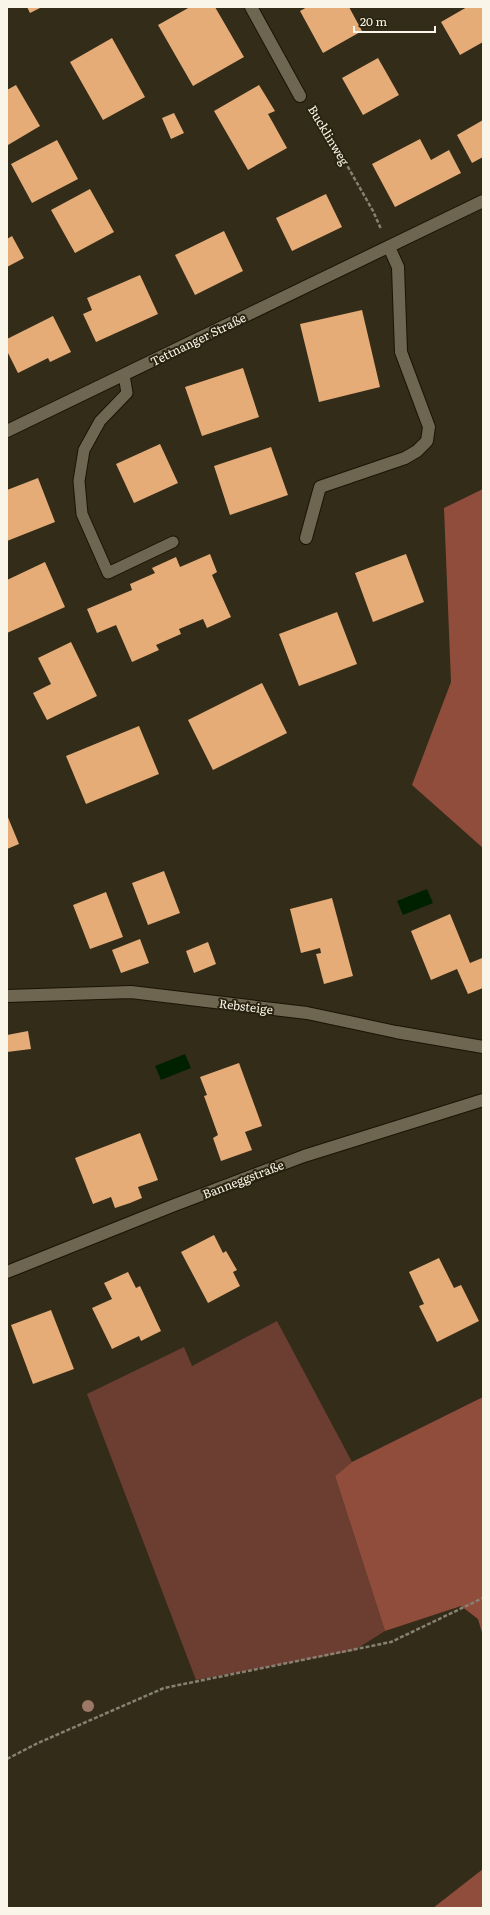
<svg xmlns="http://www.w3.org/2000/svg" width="490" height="1915" viewBox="0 0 490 1915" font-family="Literata,serif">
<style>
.green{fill:#6c3e31}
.forest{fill:#904d3b}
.water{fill:#002100}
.building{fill:#e5ac78}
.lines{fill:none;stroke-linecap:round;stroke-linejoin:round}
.lane-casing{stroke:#1b1403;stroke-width:13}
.street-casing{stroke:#1b1403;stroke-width:14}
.path{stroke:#878171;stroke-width:2.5;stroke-dasharray:4 2;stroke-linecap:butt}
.lane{stroke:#6e6651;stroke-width:11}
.street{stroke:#6e6651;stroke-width:12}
.tree{fill:#9d7867}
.labels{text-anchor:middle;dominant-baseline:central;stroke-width:4;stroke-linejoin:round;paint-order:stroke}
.street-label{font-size:12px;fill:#f9f5e9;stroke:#292310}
</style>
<rect width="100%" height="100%" fill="#332c19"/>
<path class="green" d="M277 1321 352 1462 335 1476 385 1631 353 1651 196 1680 87 1394 184 1347 192 1366Z"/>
<path class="forest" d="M483 489V848L412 785 451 682 444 508Z
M483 1397V1636L478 1619 461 1606 385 1631 335 1476 352 1462Z
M483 1869V1908H433Z"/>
<path class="water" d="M427 889 433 903 403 915 397 901Z
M185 1054 191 1068 161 1080 155 1066Z"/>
<path class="building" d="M27 7H42L30 13Z
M190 7H215L244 57 193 86 158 25Z
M307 7H349L362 31 323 53 300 11Z
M467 7H483V42L460 55 441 22Z
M112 38 145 97 103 120 70 62Z
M378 58 399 95 363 115 342 78Z
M16 85 40 126 8 145 7 90Z
M259 85 275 111 268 114 287 148 248 170 214 111Z
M174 113 184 133 171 139 162 118Z
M483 120V157L472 163 457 135Z
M420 139 431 160 449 150 461 173 395 207 372 164Z
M57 140 78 179 32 203 11 164Z
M90 189 114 232 75 253 51 210Z
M326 194 342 227 292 251 276 218Z
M224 231 243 271 195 295 175 255Z
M12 236 24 258 7 267V239Z
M140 275 158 314 96 342 83 314 92 310 87 298Z
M362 310 380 387 319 402 300 324Z
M53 316 71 352 50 362 48 358 18 373 7 351V339Z
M243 368 259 417 202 436 185 387Z
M160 444 178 483 134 503 116 464Z
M271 447 288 495 230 515 214 466Z
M38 478 55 522 7 541V490Z
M210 554 217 572 212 575 231 617 207 628 203 619 179 629 181 634 156 645 159 650 132 662 116 625 97 633 87 609 132 590 130 584 155 573 152 568 176 557 180 567Z
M406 554 424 602 373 622 355 573Z
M45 562 65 607 7 633V580Z
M337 612 357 664 299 686 279 634Z
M71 642 97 696 47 720 33 693 51 684 38 658Z
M262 683 287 733 213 770 188 720Z
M139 726 159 774 86 804 66 756Z
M7 815 19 844 7 849Z
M164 871 180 913 148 925 132 883Z
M106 892 123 937 90 949 73 905Z
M332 898 353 976 324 984 316 954 321 953 320 948 301 953 290 909Z
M450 914 470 963 482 958 483 960V988L468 994 457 969 431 980 411 931Z
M140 939 149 963 121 973 112 950Z
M208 942 216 964 194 973 186 951Z
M28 1031 31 1049 7 1052V1035Z
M239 1063 262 1126 245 1132 252 1150 221 1161 213 1138 218 1135 204 1096 207 1095 200 1077Z
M140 1133 158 1180 138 1187 142 1198 130 1203 115 1208 111 1197 93 1204 75 1158Z
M214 1235 223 1253 226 1251 237 1270 233 1272 240 1286 208 1303 181 1252Z
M439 1258 454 1288 461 1285 479 1321 437 1342 419 1306 424 1304 409 1272Z
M128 1272 136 1288 140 1286 161 1331 141 1341 139 1336 112 1349 92 1308 112 1299 104 1283Z
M51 1310 74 1369 33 1384 11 1325Z"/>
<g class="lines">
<defs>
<path id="lane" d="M124 375 127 393 100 421 84 450 79 481 82 514 108 573 173 542"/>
<path id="street" d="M251 7 300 96
M7 431 483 201
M306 538 320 487 405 458 417 451 427 441 429 427 401 352 398 267 389 247
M7 996 131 992 307 1013 396 1032 483 1047
M7 1272 172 1206 304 1156 483 1100"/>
</defs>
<use href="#lane" class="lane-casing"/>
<use href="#street" class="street-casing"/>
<path class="path" d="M315 109 373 211 381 229
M7 1759 38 1743 164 1688 391 1642 483 1598"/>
<use href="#lane" class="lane"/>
<use href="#street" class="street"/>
</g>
<circle class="tree" cx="88" cy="1706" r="6"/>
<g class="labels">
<g class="street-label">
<text transform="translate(329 135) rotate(59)">Bucklinweg</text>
<text transform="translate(198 339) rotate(-26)">Tettnanger Straße</text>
<text transform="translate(246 1006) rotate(7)">Rebsteige</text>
<text transform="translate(243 1179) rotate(-21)">Banneggstraße</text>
</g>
</g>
<rect width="490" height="1915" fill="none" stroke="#f9f5e9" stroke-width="16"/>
<path d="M354 26v6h81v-6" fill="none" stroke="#f9f5e9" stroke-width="2"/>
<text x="360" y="26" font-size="12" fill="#f9f5e9" stroke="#292310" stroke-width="3" paint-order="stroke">20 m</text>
</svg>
